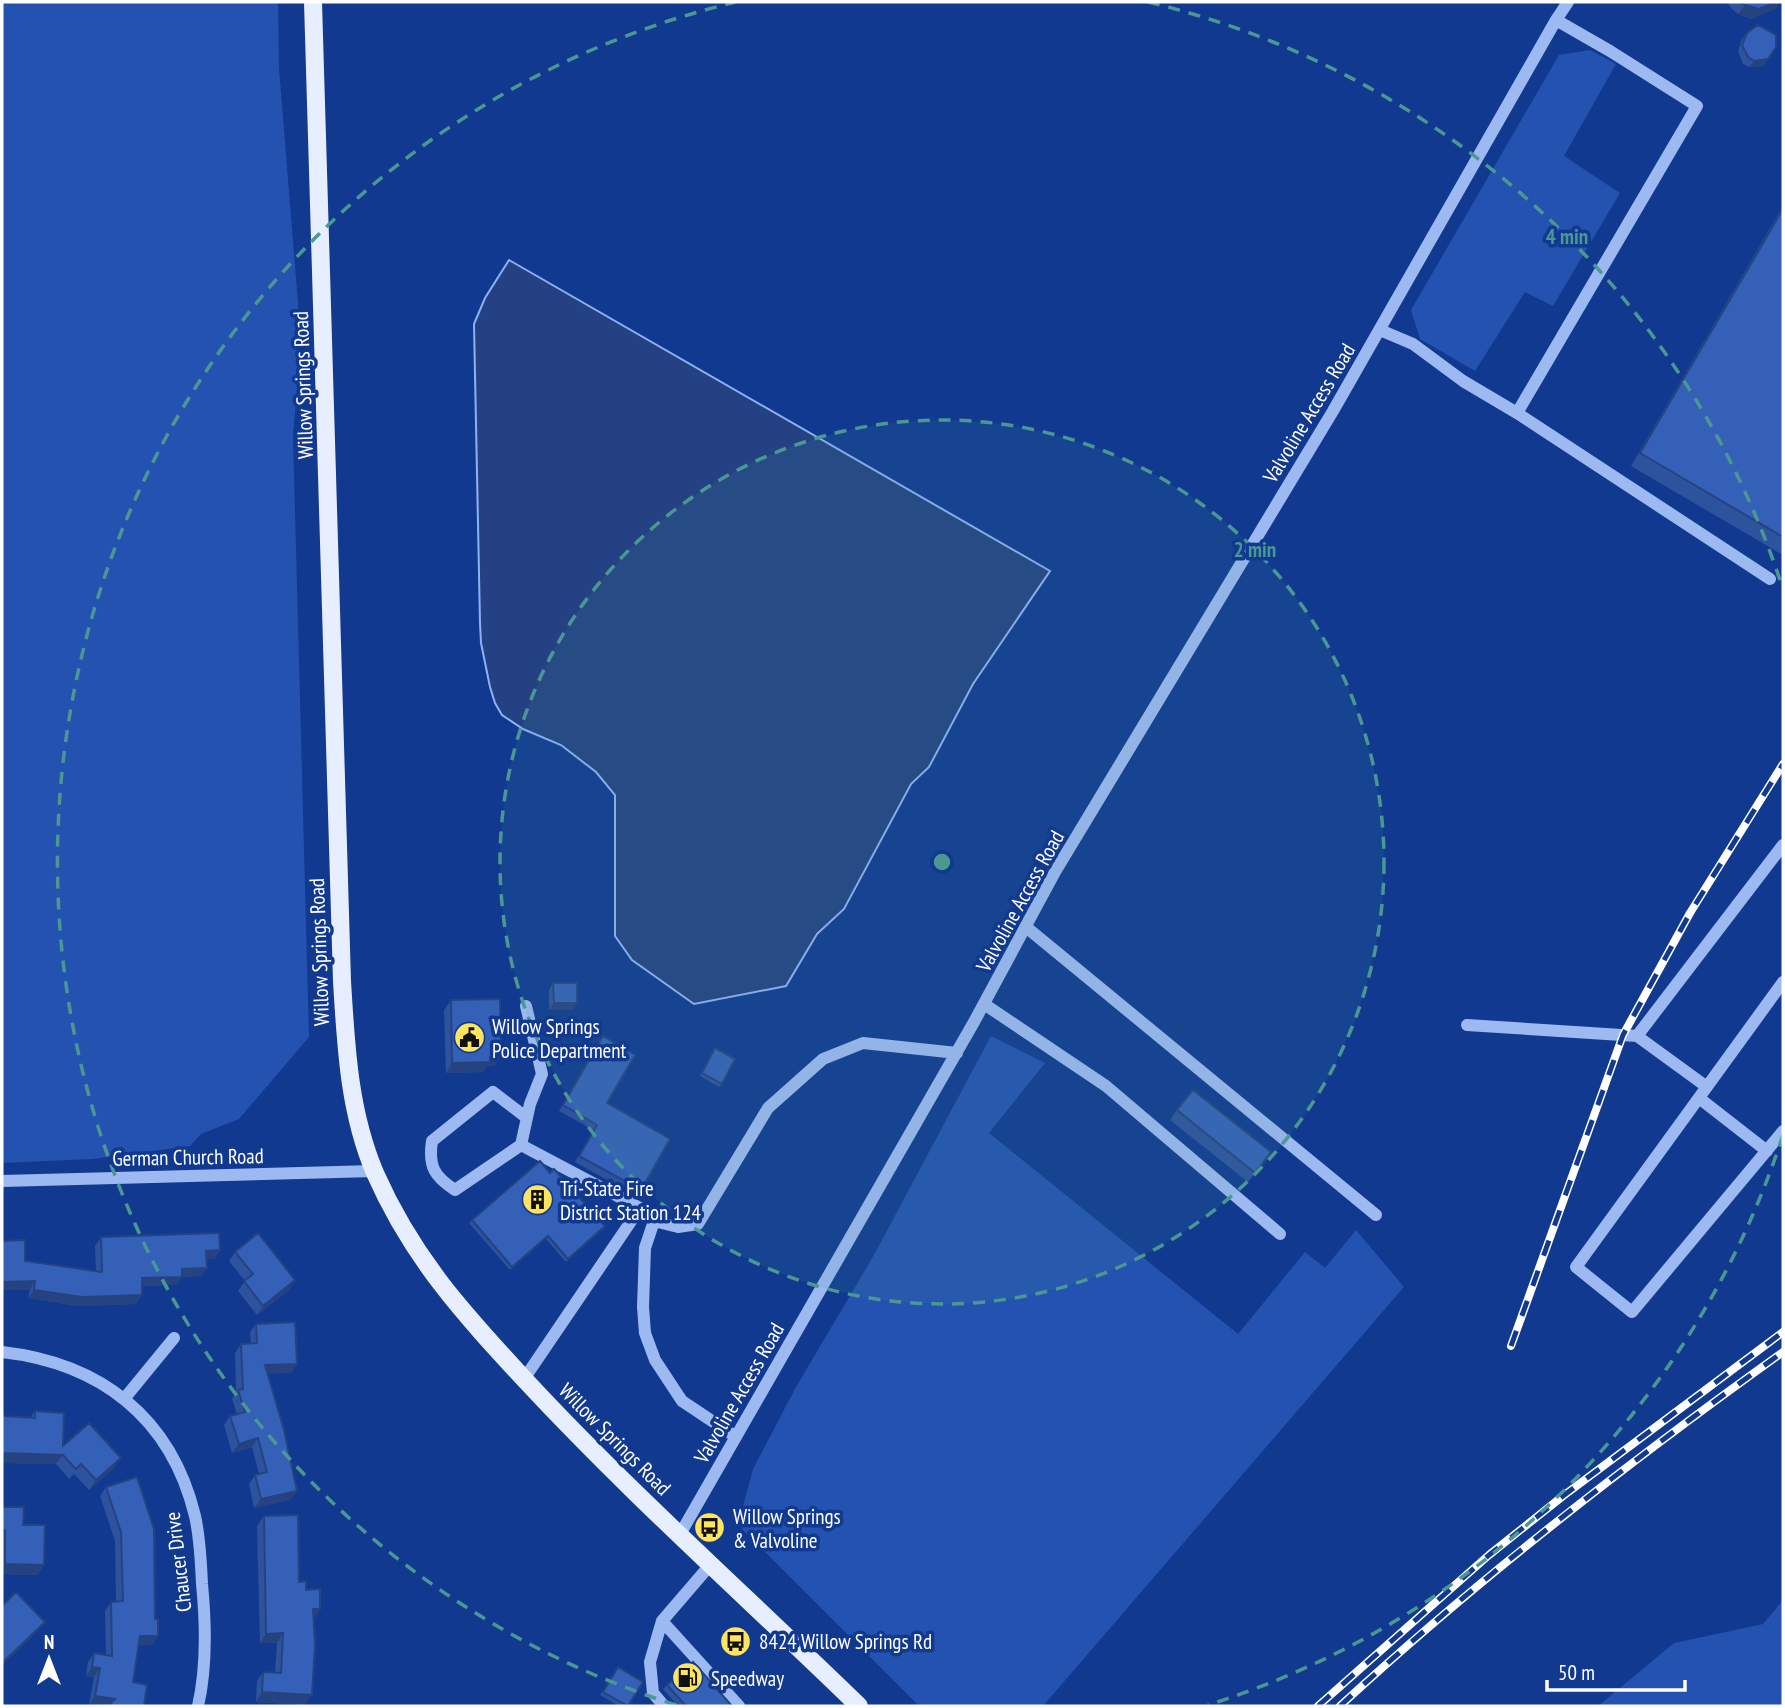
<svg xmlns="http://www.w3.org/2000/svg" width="1785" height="1708" viewBox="0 0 1785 1708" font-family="'PT Sans Narrow',sans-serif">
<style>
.green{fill:#2352b0}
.water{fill:#234183;stroke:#8eb1f6;stroke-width:2}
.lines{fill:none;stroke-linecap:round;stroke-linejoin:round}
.minor{stroke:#9cb9f2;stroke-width:12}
.major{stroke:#e7eeff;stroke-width:18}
.rail-casing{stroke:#fff;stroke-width:8}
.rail{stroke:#113990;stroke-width:5;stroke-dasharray:16;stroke-linecap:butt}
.wall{fill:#2e539e}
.shaded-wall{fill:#254381}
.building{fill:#3560b8;stroke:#254381;stroke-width:2}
.ring{fill:none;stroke:#4b9892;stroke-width:3.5;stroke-dasharray:12 9}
.labels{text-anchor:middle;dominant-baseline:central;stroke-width:7;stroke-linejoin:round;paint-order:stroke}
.street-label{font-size:21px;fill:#fff;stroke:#113990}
.poi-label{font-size:21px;fill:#fff;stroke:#113990;text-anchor:start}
.centre{fill:#4b9892;stroke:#113990;stroke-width:3.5}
.ring-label{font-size:21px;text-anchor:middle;font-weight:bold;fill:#4b9892;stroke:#113990;stroke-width:7;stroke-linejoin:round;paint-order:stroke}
</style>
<rect width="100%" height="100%" fill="#113990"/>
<path class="green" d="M2 2H278L279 68 301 340 293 436 309 1037 239 1119 201 1134 190 1146 93 1159 2 1163Z
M1590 50 1616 64 1564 156 1620 193 1553 306 1525 292 1475 371 1420 339 1411 310 1559 55Z
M991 1036 1045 1063 989 1133 1238 1334 1305 1252 1325 1268 1356 1230 1404 1287 1043 1706H919L738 1525 753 1469 796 1387 874 1255Z
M1783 1600V1706H1598L1674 1643 1763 1624Z"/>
<path class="water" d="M509 260 1050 571 973 684 929 767 911 784 844 909 817 934 786 986 694 1004 632 960 615 936V795L596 772 561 745 523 729 502 715 495 703 490 687 481 643 480 623 474 324 485 298Z"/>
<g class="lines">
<path class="minor" d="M1556 20 1568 2
M1380 330 1413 344 1463 381 1517 413
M1026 927 1376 1215
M1783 982 1576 1267 1632 1312 1783 1131
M984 1004 1106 1086 1280 1234
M1467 1025 1637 1036 1707 1087
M1637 1036 1783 845
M1699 1098 1767 1151
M521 1145 455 1190C435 1177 428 1167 432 1141L493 1092 527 1118
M2 1181 374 1171
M640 1208 650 1214 654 1221 645 1248 643 1307 645 1333 655 1360 682 1401 736 1437
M654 1221 678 1227 698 1224 768 1108 823 1059 863 1043 957 1053
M2 1352C100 1363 171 1417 195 1516 200 1538 201 1561 202 1584 206 1625 207 1667 198 1706
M524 1379 640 1208 521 1145 530 1104 542 1074 526 1006
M124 1399 174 1338
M679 1536 974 1022 1055 872 1333 411 1556 20 1610 51 1697 106 1517 413 1770 579
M662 1621 739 1706
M664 1706 653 1693 650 1662 662 1621 711 1564"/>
<path class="major" d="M313 2 342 981C346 1047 349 1112 375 1173 413 1259 464 1314 526 1381 632 1495 748 1598 859 1706"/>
<defs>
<path id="rail" d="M1511 1346 1623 1035 1690 913 1783 764
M1318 1706 1489 1555 1563 1496 1783 1332
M1340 1706C1479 1578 1629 1462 1783 1352"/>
</defs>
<use href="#rail" class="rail-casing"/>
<use href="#rail" class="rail"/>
</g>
<path class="wall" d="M1727 2H1780L1776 8 1752 19 1738 14 1731 8Z
M1747 33 1764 66 1749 67 1743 64 1738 51 1742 39Z
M1783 206V555L1631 466Z
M553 983 573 1010H549V990Z
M451 1000 501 1056 494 1066H487L483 1072 446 1073 444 1010Z
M603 1036 607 1103 641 1190 636 1196 575 1162 593 1130 559 1111Z
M713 1052 722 1084 719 1087 700 1076Z
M1177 1110 1271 1152 1248 1182 1170 1120Z
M472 1220 603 1229 566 1262 546 1239 510 1270 469 1223Z
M101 1237 220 1250 214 1259H207V1268L201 1276 182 1277 176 1285 142 1286V1295L136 1304 77 1306 28 1298 30 1290H2V1241L25 1261 96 1271 95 1246Z
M235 1252 295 1280 289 1290 257 1315 238 1291 245 1281 229 1261Z
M256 1324 291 1373H268L297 1491 290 1500 254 1508 249 1484 255 1475 259 1474 252 1447 232 1453 224 1425 230 1416 237 1414 232 1399 236 1393 235 1353 241 1344 251 1343 250 1332Z
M35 1411 63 1446 114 1468 89 1490 74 1474 69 1479 56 1464 2 1463V1416L31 1417Z
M106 1487 155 1619 158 1636 152 1645H139L89 1705 94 1677 86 1676 88 1662 94 1653 106 1655 105 1611 111 1602H116L115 1541 100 1496Z
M2 1507 23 1525 44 1565 37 1575 2 1574Z
M264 1516 299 1582 320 1609 314 1618 305 1705 256 1702 257 1681 263 1672H275L277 1643H260L257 1526Z
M618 1667 628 1706H619L600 1695Z
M667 1685 732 1706H678L663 1689Z"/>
<path class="shaded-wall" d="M1780 2 1776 8 1752 19 1738 14 1745 5Z
M1768 59 1764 66 1749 67 1754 61Z
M554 1003H577L573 1010H549Z
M501 1056 494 1066H487L483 1072 446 1073 452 1063 490 1057Z
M605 1226 603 1229 566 1262 568 1259Z
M548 1236 546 1239 510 1270 512 1267Z
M220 1250 214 1259H201L206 1251Z
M207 1268 201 1276 182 1277 176 1285 136 1286 142 1278 182 1269Z
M295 1280 289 1290 257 1315 263 1306Z
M35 1281 30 1290H2V1282Z
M34 1290 142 1295 136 1304 77 1306 28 1298Z
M297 1364 291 1373 259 1374 265 1365Z
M258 1438 252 1447 232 1453 239 1444Z
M2 1453 63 1455 56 1464 2 1463Z
M121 1458 114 1468 89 1490 96 1480Z
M297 1491 290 1500 254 1508 261 1499Z
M5 1564 44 1565 37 1575 2 1574V1568Z
M313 1609H320L314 1618Z
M45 1622 38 1631 2 1666V1663Z
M283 1633 277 1643H260L266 1634Z
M140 1636H158L152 1645H134Z
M92 1667 100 1668 94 1677 86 1676Z
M262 1692 312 1695 305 1705 256 1702Z
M95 1696 115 1699 110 1706 89 1705Z"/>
<path class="building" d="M1741 2H1776L1759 9 1745 5Z
M1758 25 1776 35V47L1768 59 1754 61 1748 57 1742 45 1747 33Z
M1783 209V537L1640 453Z
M553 983H577V1003H554Z
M500 999 501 1056 490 1057V1062L452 1063 451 1000Z
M603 1036 635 1055 607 1103 670 1139 641 1190 579 1156 597 1125 563 1105Z
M715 1048 735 1059 722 1084 702 1073Z
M1193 1090 1271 1152 1255 1173 1177 1110Z
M540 1161 550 1173 554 1169 605 1226 568 1259 548 1236 512 1267 472 1220Z
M219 1233 220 1250 206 1251 207 1268 182 1269V1277L142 1278V1295L82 1297 34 1290 35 1281 2 1282V1241L25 1240V1261L102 1272 101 1237Z
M258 1233 295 1280 263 1306 244 1281 253 1274 235 1252Z
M295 1322 297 1364 265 1365 284 1430 297 1491 261 1499 255 1475 267 1472 258 1438 239 1444 230 1416 245 1412 238 1390 243 1389 241 1344 257 1343 256 1324Z
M35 1411 64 1413 63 1446 89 1423 121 1458 96 1480 81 1464 76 1469 63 1455 2 1453V1416L35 1418Z
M137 1477 154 1529 155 1619H158V1636H140L133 1682 147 1685 144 1706H108L115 1699 95 1696 100 1668 92 1667 94 1653 112 1656 111 1602 123 1601 121 1532 106 1487Z
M2 1507H24L23 1525H45L44 1565 5 1564V1530H2Z
M298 1515 299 1582 306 1581V1590L320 1589V1609H313L315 1645 312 1695 262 1692 263 1672 281 1673 283 1633 266 1634 264 1516Z
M16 1592 45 1622 2 1663V1606Z
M693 1662 732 1706H686L667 1685Z
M618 1667 643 1682 628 1706 603 1692Z"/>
<circle cx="942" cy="862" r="442" fill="#4b9892" fill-opacity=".12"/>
<g class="ring">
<circle cx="942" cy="862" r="442"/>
<path d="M1783 1135A884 884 0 0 1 1208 1705M676 1705A884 884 0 0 1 736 2M1148 2A884 884 0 0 1 1783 589"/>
</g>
<defs>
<symbol id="civic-disc" viewBox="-11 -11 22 22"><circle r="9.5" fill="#ffe45d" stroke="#113990"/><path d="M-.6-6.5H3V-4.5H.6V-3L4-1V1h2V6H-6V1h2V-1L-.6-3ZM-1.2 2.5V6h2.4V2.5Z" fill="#111"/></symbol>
<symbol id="building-disc" viewBox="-11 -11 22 22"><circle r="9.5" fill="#ffe45d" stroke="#113990"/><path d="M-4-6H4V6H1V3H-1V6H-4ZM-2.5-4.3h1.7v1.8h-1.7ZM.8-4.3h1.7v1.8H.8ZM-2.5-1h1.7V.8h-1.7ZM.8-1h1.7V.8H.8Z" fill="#111"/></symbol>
<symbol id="bus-disc" viewBox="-11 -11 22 22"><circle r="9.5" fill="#ffe45d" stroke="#113990"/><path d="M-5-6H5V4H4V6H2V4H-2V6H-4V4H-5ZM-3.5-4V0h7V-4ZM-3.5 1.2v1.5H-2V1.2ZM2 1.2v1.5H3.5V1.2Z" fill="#111"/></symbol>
<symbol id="fuel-disc" viewBox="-11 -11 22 22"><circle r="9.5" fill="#ffe45d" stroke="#113990"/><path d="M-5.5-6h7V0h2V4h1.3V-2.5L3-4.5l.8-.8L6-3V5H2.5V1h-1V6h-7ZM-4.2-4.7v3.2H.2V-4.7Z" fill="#111"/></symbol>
</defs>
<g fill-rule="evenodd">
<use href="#civic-disc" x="452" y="1020" width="35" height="35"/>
<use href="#building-disc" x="520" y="1182" width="35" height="35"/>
<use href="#bus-disc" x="692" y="1510" width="35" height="35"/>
<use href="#bus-disc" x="718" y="1624" width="35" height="35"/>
<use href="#fuel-disc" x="670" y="1660" width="35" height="35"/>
</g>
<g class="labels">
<g class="street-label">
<text transform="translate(303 385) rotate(-92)">Willow Springs Road</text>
<text transform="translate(1309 413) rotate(-59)">Valvoline Access Road</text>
<text transform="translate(1020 901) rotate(-61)">Valvoline Access Road</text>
<text transform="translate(319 952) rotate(-92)">Willow Springs Road</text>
<text transform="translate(188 1157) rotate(-1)">German Church Road</text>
<text transform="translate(739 1393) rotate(-60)">Valvoline Access Road</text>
<text transform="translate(615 1439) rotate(45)">Willow Springs Road</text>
<text transform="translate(178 1562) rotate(-97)">Chaucer Drive</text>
</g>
<g class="poi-label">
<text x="492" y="1026">Willow Springs<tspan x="492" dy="24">Police Department</tspan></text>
<text x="560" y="1188">Tri-State Fire<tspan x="560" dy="24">District Station 124</tspan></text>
<text x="733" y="1516">Willow Springs<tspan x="733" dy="24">&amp; Valvoline</tspan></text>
<text x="759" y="1641">8424 Willow Springs Rd</text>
<text x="711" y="1678">Speedway</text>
</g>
</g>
<circle cx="942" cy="862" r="10" class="centre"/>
<g class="ring-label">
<text x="1567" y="244">4 min</text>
<text x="1255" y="557">2 min</text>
</g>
<rect width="1785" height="1708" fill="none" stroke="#ffffff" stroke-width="7"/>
<g transform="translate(49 1659)" stroke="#113990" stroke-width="5" paint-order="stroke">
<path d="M0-5L12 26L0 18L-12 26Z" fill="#ffffff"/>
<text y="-10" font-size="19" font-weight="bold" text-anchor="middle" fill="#ffffff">N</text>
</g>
<path d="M1547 1680v10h138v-10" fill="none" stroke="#ffffff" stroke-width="3.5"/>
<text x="1558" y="1680" font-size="21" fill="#ffffff" stroke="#113990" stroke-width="5" paint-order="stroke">50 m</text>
</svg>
